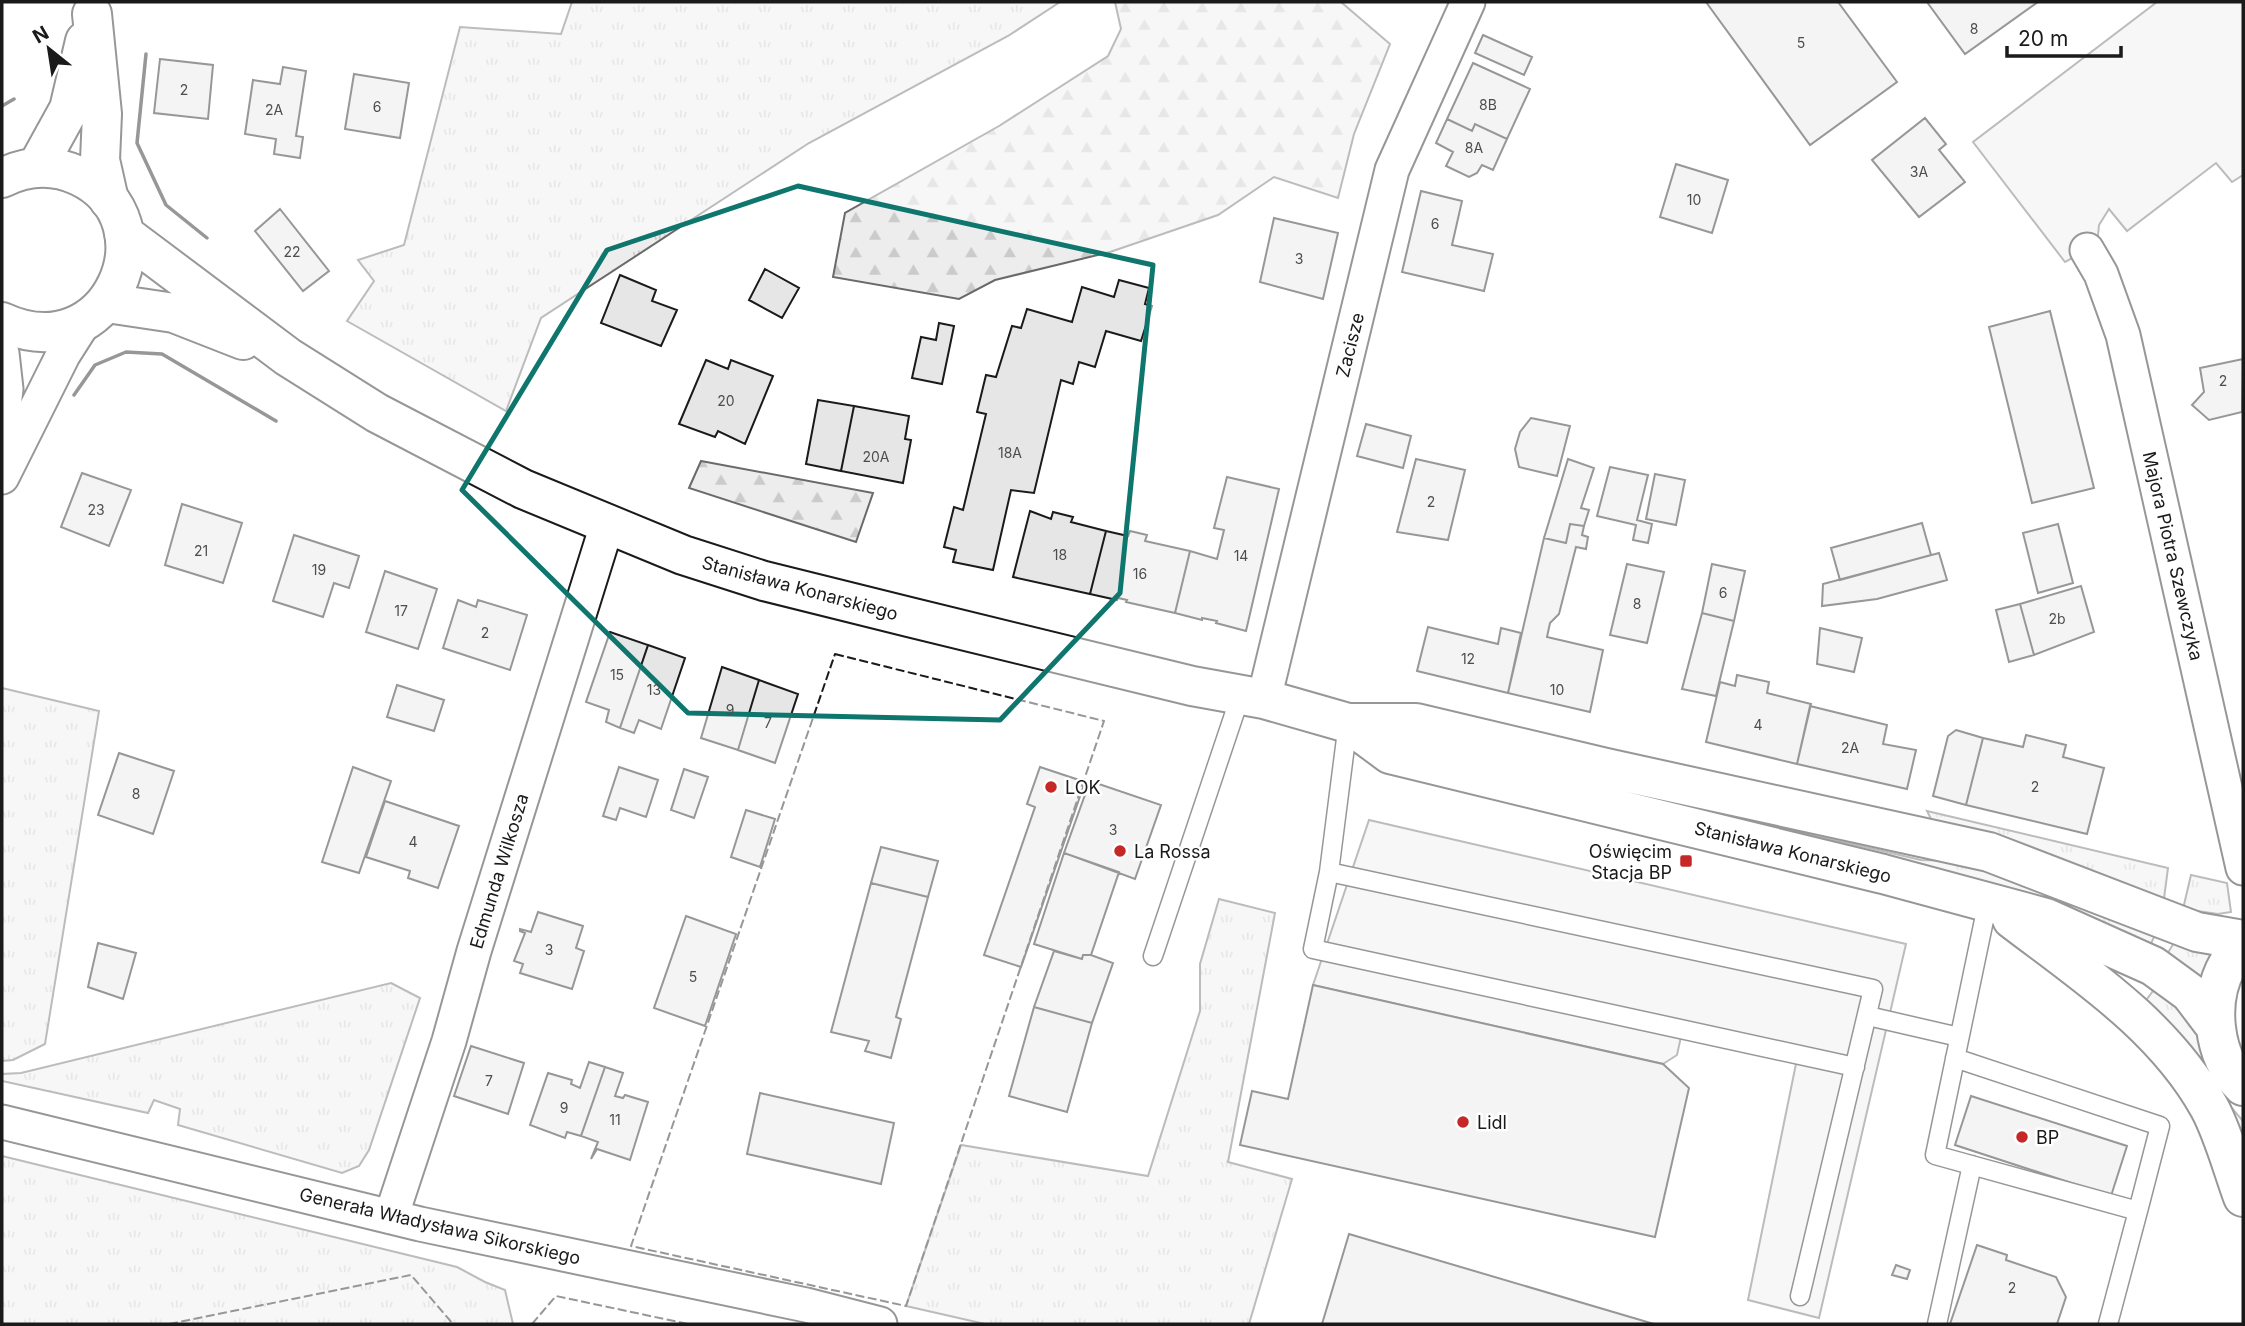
<svg xmlns="http://www.w3.org/2000/svg" width="2245" height="1326" viewBox="0 0 2245 1326" font-family="Inter,sans-serif">
<style>
.grass{fill:url(#grass-tufts);stroke:#6a6a6a;stroke-width:2}
.forest{fill:url(#forest-firs);stroke:#6a6a6a;stroke-width:2}
.built{fill:#ededed;stroke:#6a6a6a;stroke-width:2}
.building{fill:#e6e6e6;stroke:#1a1a1a;stroke-width:2}
.lines{fill:none;stroke-linecap:round;stroke-linejoin:round}
.service-casing{stroke:#1a1a1a;stroke-width:21}
.minor-casing{stroke:#1a1a1a;stroke-width:37}
.tertiary-casing{stroke:#1a1a1a;stroke-width:42}
.primary-casing{stroke:#1a1a1a;stroke-width:42}
.service{stroke:#fff;stroke-width:18}
.minor{stroke:#fff;stroke-width:33}
.tertiary{stroke:#fff;stroke-width:38}
.primary{stroke:#fff;stroke-width:38}
.fence{stroke:#1a1a1a;stroke-width:2;stroke-dasharray:9 3.5;stroke-linecap:butt}
.wall{stroke:#1a1a1a;stroke-width:3.5}
.marked{fill:none;stroke:#0f766e;stroke-width:5;stroke-linejoin:round}
.poi-dot{fill:#c62828;stroke:#fff;stroke-width:2.5}
.labels{text-anchor:middle;dominant-baseline:central;stroke-width:5;stroke-linejoin:round;paint-order:stroke}
.number-label{font-size:14px;fill:#4d4d4d}
.street-label{font-size:18px;fill:#1a1a1a;stroke:#fff}
.poi-label{font-size:18px;fill:#1a1a1a;stroke:#fff;text-anchor:start}
</style>
<defs>
<pattern id="grass-tufts" width="24" height="20" patternUnits="userSpaceOnUse" patternTransform="scale(1.75)"><rect width="24" height="20" fill="#ededed"/><path d="M3 7l-1-3M5 7V3M7 7l1-3M15 17l-1-3M17 17v-4M19 17l1-3" fill="none" stroke="#cbcbcb"/></pattern>
<pattern id="forest-firs" width="22" height="20" patternUnits="userSpaceOnUse" patternTransform="scale(1.75)"><rect width="22" height="20" fill="#ededed"/><path d="M5 1l3.5 6h-7zM16 11l3.5 6h-7z" fill="#cbcbcb"/></pattern>
</defs>
<rect width="100%" height="100%" fill="#fff"/>
<path class="grass" d="M572 2H1060L1008 36 809 143 541 318 506 411 347 321 374 281 358 260 404 245 460 27 561 34Z
M2 688 99 711 45 1044 13 1060 2 1061Z
M1552 774 1921 860 1959 861 2155 935 2148 950Z
M1927 811 2168 868 2163 906 1934 825Z
M2191 875 2227 883 2231 912 2218 914 2183 909Z
M1219 899 1275 913 1228 1162 1292 1179 1249 1324H985L906 1306 961 1145 1148 1176 1200 1011V964Z
M2175 941 2215 949 2202 986 2166 956Z
M391 983 420 998 369 1150 359 1166 342 1173 178 1125 180 1109 154 1100 148 1113 2 1081V1074L21 1073Z
M2159 983 2197 1035 2206 1069 2220 1094 2243 1121V1159L2144 1003Z
M2 1156 457 1267 485 1282 505 1290 513 1324H2Z"/>
<path class="forest" d="M1115 2H1341L1390 44 1354 134 1338 198 1274 177 1218 215 1110 252 995 280 959 299 833 277 845 213 999 126 1108 56 1121 29Z
M701 461 873 493 856 542 689 488Z"/>
<path class="built" d="M2157 2H2243V175L2232 182 2216 163 2127 231 2109 209 2099 225 2097 245 2065 262 1973 142Z
M1369 820 1906 944 1819 1318 1748 1300 1799 1049 1684 1023 1677 1055 1663 1064 1313 985Z"/>
<path class="building" d="M1706 2H1838L1897 82 1810 145Z
M1927 2H2038L1965 54Z
M1483 35 1532 57 1524 75 1475 53Z
M160 59 213 65 208 119 154 113Z
M1473 63 1530 89 1507 139 1475 124 1472 131 1447 119Z
M283 67 306 71 296 136 303 137 300 158 274 154 276 139 245 134 253 80 280 84Z
M354 74 409 83 400 138 345 129Z
M1925 118 1946 144 1939 150 1965 182 1919 217 1872 160Z
M1447 119 1472 131 1475 124 1507 139 1493 170 1482 165 1477 173 1469 177 1446 166 1453 152 1436 143Z
M1676 164 1728 180 1712 233 1660 217Z
M1421 191 1462 201 1452 245 1493 254 1484 291 1402 272Z
M280 209 329 271 303 291 255 231Z
M1274 218 1338 233 1323 299 1260 282Z
M765 269 799 288 782 318 749 300Z
M620 275 656 290 652 301 677 310 661 346 601 323Z
M1119 280 1149 288 1145 304 1152 306 1141 341 1106 331 1095 367 1079 362 1073 384 1061 380 1034 493 1011 490 993 570 953 562 956 550 944 547 954 507 963 510 986 414 977 412 986 375 996 377 1012 326 1021 328 1027 309 1072 322 1082 287 1114 297Z
M2050 311 2094 488 2032 503 1989 327Z
M939 323 954 326 942 384 912 378 921 337 936 340Z
M2243 359 2242 412 2209 420 2192 405 2204 392 2200 368Z
M706 360 728 369 731 360 773 376 745 444 718 431 715 437 679 424Z
M818 400 854 406 841 471 806 464Z
M854 406 909 416 905 439 911 440 903 483 841 471Z
M1531 418 1570 426 1557 476 1519 467 1515 449 1520 432Z
M1366 424 1411 436 1403 468 1357 456Z
M1416 459 1465 470 1448 540 1397 532Z
M1568 459 1594 468 1581 508 1589 510 1584 526 1570 524 1566 543 1544 538Z
M1610 467 1648 475 1637 520 1652 524 1648 543 1633 540 1636 525 1597 516Z
M82 473 131 490 109 546 61 527Z
M1655 474 1685 480 1676 525 1646 519Z
M1227 477 1279 489 1246 631 1216 623 1217 621 1202 618V620L1175 613 1190 551 1217 559 1224 530 1214 528Z
M182 504 242 523 223 583 165 565Z
M1030 511 1051 519 1053 512 1073 517 1071 522 1106 531 1090 594 1013 577Z
M1922 523 1931 555 1840 580 1831 548Z
M1570 524 1584 526 1582 535 1588 537 1586 549 1576 547 1559 614 1550 623 1547 637 1603 650 1590 712 1508 693 1544 538 1566 543Z
M2058 524 2073 583 2038 593 2023 533Z
M1106 531 1128 536 1130 531 1147 535 1145 541 1190 551 1175 613 1126 602 1127 600 1118 598 1117 600 1090 594Z
M294 535 359 556 349 588 334 583 323 617 273 601Z
M1939 553 1947 580 1877 599 1822 606 1823 584Z
M1627 564 1664 572 1647 643 1610 635Z
M1712 564 1745 571 1734 621 1702 613Z
M385 571 437 589 418 649 366 632Z
M2081 586 2094 632 2034 655 2020 604Z
M458 600 476 607 478 600 527 615 510 670 443 648Z
M2020 604 2034 655 2009 662 1996 610Z
M1702 613 1734 621 1716 696 1682 689Z
M1428 627 1498 644 1501 628 1521 633 1508 693 1417 671Z
M1820 628 1862 638 1854 672 1817 664Z
M610 632 648 645 620 728 606 722 609 710 586 702Z
M648 645 685 658 661 729 639 720 634 733 620 728Z
M722 667 759 680 738 750 701 738Z
M1737 675 1769 682 1767 693 1811 704 1797 764 1706 742 1720 682 1735 686Z
M759 680 798 694 775 763 738 750Z
M397 685 444 700 434 731 387 717Z
M1810 706 1887 725 1883 744 1916 750 1907 789 1797 764Z
M1956 730 1983 738 1966 805 1933 796 1948 736Z
M2026 735 2066 745 2063 757 2104 768 2087 834 1966 805 1983 738 2023 747Z
M119 753 174 771 153 834 98 815Z
M353 767 391 781 359 873 322 862Z
M619 767 658 780 646 817 620 808 616 820 603 816Z
M1040 767 1085 782 1021 967 984 955 1035 807 1027 804Z
M684 769 708 777 694 818 671 810Z
M1090 781 1161 805 1135 879 1064 853Z
M385 801 459 826 438 888 408 878 410 871 366 857Z
M746 810 775 819 760 867 731 857Z
M881 847 938 861 928 897 871 883Z
M1064 853 1119 872 1091 955H1083L1082 959 1034 944Z
M871 883 928 897 896 1017 901 1019 891 1058 865 1051 869 1041 831 1032Z
M538 912 583 926 576 948 584 951 572 989 520 973 523 964 514 961 525 933 520 931V929L531 932Z
M686 916 736 934 705 1026 654 1008Z
M98 943 136 953 123 999 88 987Z
M1054 951 1082 959 1083 955H1091L1113 963 1092 1023 1034 1007Z
M1313 985 1663 1064 1689 1088 1655 1237 1240 1145 1252 1091 1288 1099Z
M1034 1007 1092 1023 1067 1112 1009 1096Z
M471 1046 524 1063 508 1114 454 1096Z
M589 1062 605 1067 581 1136 567 1132 565 1138 530 1125 548 1073 572 1080 571 1084 580 1088Z
M605 1067 623 1073 615 1096 623 1098 625 1095 648 1102 630 1160 597 1149 591 1159 598 1142 581 1136Z
M760 1093 894 1123 881 1184 747 1154Z
M1971 1096 2127 1146 2111 1196 1955 1145Z
M1349 1234 1654 1324H1322Z
M1977 1245 2007 1255 2006 1260 2056 1277 2066 1297 2057 1324H1950Z
M1896 1265 1910 1270 1907 1279 1892 1275Z"/>
<g class="lines">
<defs>
<path id="service" d="M1348 723 1329 872 1313 949 1855 1067
M1329 872 1873 989 1800 1296
M1988 901 1935 1155 2138 1211 2108 1324
M1153 956 1241 694
M1868 1016 1959 1037
M1955 1058 2160 1126 2138 1211
M1937 1324 1972 1165"/>
<path id="minor" d="M2087 250 2101 274 2123 335 2243 868
M2 353 6 389 2 425
M2 477 63 355 84 322
M1264 699 1392 170 1468 2
M2 1122 420 1224 806 1305 880 1324
M391 1217 449 1041 474 951 607 525"/>
<path id="tertiary" d="M92 14 102 114 100 160 109 200
M37 167 69 109 85 41"/>
<path id="primary" d="M2 178C28 165 53 164 79 176 174 221 110 372 2 322
M124 234 288 357 377 413 523 489 683 555 764 581 909 617 1192 686 1264 699 1348 723H1416L1606 768 1989 852 2197 932 2243 940
M107 303 174 313 243 340
M1348 723 1390 754 1883 874 2046 918 2153 966 2190 993 2215 1026
M2012 919C2084 974 2164 1026 2209 1107 2223 1132 2233 1170 2243 1197
M2243 941C2238 949 2232 956 2228 964 2207 1000 2212 1057 2243 1086"/>
</defs>
<use href="#service" class="service-casing"/>
<use href="#minor" class="minor-casing"/>
<use href="#tertiary" class="tertiary-casing"/>
<use href="#primary" class="primary-casing"/>
<use href="#service" class="service"/>
<use href="#minor" class="minor"/>
<use href="#tertiary" class="tertiary"/>
<use href="#primary" class="primary"/>
<path class="fence" d="M835 654 1104 721 906 1306 631 1246Z
M169 1324 411 1275 453 1324
M532 1324 556 1296 688 1324"/>
<path class="wall" d="M146 54 137 143 166 205 207 238
M2 106 14 99
M74 395 95 365 126 352 162 354 276 421"/>
</g>
<path d="M0 0H2245V1326H0ZM798 186 1153 265 1120 593 1000 720 688 713 462 490 607 250Z" fill="#fff" fill-opacity=".55" fill-rule="evenodd"/>
<path class="marked" d="M798 186 1153 265 1120 593 1000 720 688 713 462 490 607 250Z"/>
<g class="poi-dot">
<circle cx="1051" cy="787" r="7"/>
<circle cx="1120" cy="851" r="7"/>
<rect x="1679" y="854" width="14" height="14" rx="3.5"/>
<circle cx="1463" cy="1122" r="7"/>
<circle cx="2022" cy="1137" r="7"/>
</g>
<g class="labels">
<g class="number-label">
<text x="1974" y="28">8</text>
<text x="1801" y="42">5</text>
<text x="184" y="89">2</text>
<text x="1488" y="104">8B</text>
<text x="377" y="106">6</text>
<text x="274" y="109">2A</text>
<text x="1474" y="147">8A</text>
<text x="1919" y="171">3A</text>
<text x="1694" y="199">10</text>
<text x="1435" y="223">6</text>
<text x="292" y="251">22</text>
<text x="1299" y="258">3</text>
<text x="2223" y="380">2</text>
<text x="726" y="400">20</text>
<text x="1010" y="452">18A</text>
<text x="876" y="456">20A</text>
<text x="1431" y="501">2</text>
<text x="96" y="509">23</text>
<text x="201" y="550">21</text>
<text x="1060" y="554">18</text>
<text x="1241" y="555">14</text>
<text x="319" y="569">19</text>
<text x="1140" y="573">16</text>
<text x="1723" y="592">6</text>
<text x="1637" y="603">8</text>
<text x="401" y="610">17</text>
<text x="2057" y="618">2b</text>
<text x="485" y="632">2</text>
<text x="1468" y="658">12</text>
<text x="617" y="674">15</text>
<text x="654" y="689">13</text>
<text x="1557" y="689">10</text>
<text x="730" y="709">9</text>
<text x="768" y="722">7</text>
<text x="1758" y="724">4</text>
<text x="1850" y="747">2A</text>
<text x="2035" y="786">2</text>
<text x="136" y="793">8</text>
<text x="1113" y="829">3</text>
<text x="413" y="841">4</text>
<text x="549" y="949">3</text>
<text x="693" y="976">5</text>
<text x="489" y="1080">7</text>
<text x="564" y="1107">9</text>
<text x="615" y="1119">11</text>
<text x="2012" y="1287">2</text>
</g>
<g class="street-label">
<text transform="translate(1350 345) rotate(-76)">Zacisze</text>
<text transform="translate(2173 556) rotate(77)">Majora Piotra Szewczyka</text>
<text transform="translate(800 588) rotate(15)">Stanisława Konarskiego</text>
<text transform="translate(1793 852) rotate(14)">Stanisława Konarskiego</text>
<text transform="translate(499 871) rotate(-73)">Edmunda Wilkosza</text>
<text transform="translate(440 1226) rotate(13)">Generała Władysława Sikorskiego</text>
</g>
<g class="poi-label">
<text x="1065" y="787">LOK</text>
<text x="1134" y="851">La Rossa</text>
<text x="1672" y="851" text-anchor="end">Oświęcim<tspan x="1672" dy="21">Stacja BP</tspan></text>
<text x="1477" y="1122">Lidl</text>
<text x="2036" y="1137">BP</text>
</g>
</g>
<rect width="2245" height="1326" fill="none" stroke="#1a1a1a" stroke-width="7"/>
<g transform="translate(49 49) rotate(330)" stroke="#ffffff" stroke-width="5" paint-order="stroke">
<path d="M0-5L12 26L0 18L-12 26Z" fill="#1a1a1a"/>
<text y="-10" font-size="19" font-weight="bold" text-anchor="middle" fill="#1a1a1a">N</text>
</g>
<path d="M2007 46v10h114v-10" fill="none" stroke="#1a1a1a" stroke-width="3.5"/>
<text x="2018" y="46" font-size="21" fill="#1a1a1a" stroke="#ffffff" stroke-width="5" paint-order="stroke">20 m</text>
</svg>
